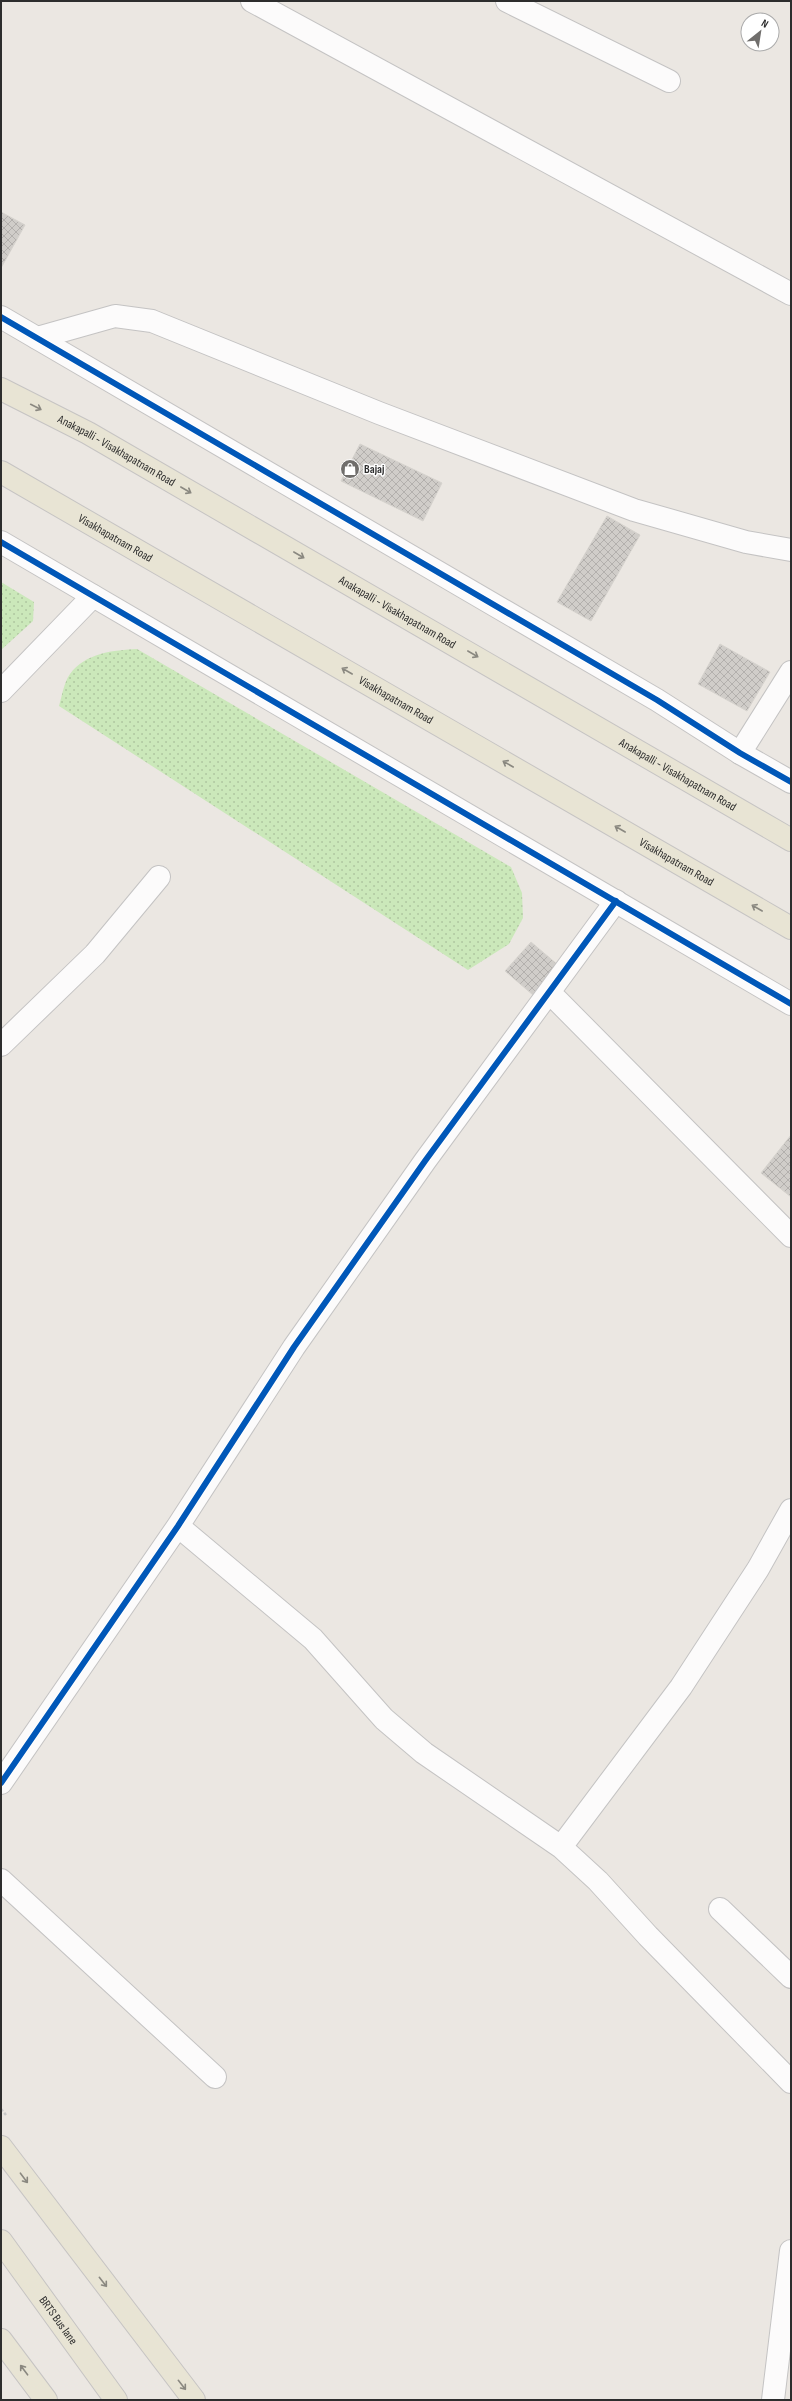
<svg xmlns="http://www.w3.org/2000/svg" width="792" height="2401" viewBox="0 0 792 2401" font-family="'Sofia Sans Condensed',sans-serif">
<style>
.park{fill:url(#park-dots)}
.building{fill:url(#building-cross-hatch);stroke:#d6d3ce}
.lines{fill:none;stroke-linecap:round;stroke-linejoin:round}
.minor-casing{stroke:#c4c3c3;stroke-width:24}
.tertiary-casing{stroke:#c4c3c3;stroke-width:24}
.primary-casing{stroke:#c6c4c3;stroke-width:24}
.path{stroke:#c8c8c8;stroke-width:2.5;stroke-dasharray:3 2;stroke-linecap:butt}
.minor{stroke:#fcfbfb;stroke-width:22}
.tertiary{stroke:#fcfbfb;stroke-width:22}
.primary{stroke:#e8e4d4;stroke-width:22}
.cycleway-casing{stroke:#fff;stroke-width:8}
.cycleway{stroke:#0057b8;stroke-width:6}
.oneway{stroke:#8a8880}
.labels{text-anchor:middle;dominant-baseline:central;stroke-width:3;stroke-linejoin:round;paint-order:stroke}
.street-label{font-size:12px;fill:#2d2d2d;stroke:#fff}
.poi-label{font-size:12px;font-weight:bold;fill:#2d2d2d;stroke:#fff;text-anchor:start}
</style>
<defs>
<pattern id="park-dots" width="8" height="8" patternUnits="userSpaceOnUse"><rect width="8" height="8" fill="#cbe8ba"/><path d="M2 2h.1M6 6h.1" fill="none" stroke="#afc7a0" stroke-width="1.8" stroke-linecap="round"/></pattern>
<pattern id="building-cross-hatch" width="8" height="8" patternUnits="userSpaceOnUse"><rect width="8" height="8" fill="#d0cdc9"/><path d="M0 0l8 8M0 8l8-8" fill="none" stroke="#b3b0ad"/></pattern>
</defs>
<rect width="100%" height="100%" fill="#ebe7e2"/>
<path class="park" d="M1 582 34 602 33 621 1 650Z
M137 649 511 867 522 893 523 918 509 944 468 970 59 706C62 696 64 682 70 674 85 653 114 650 137 649Z"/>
<path class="building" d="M1 212 25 225 1 268Z
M360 444 442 483 423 521 341 481Z
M607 516 640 535 591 621 557 602Z
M720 644 770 672 747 711 698 684Z
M531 942 558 965 533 995 505 971Z
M791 1135V1197L761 1173Z"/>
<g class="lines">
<defs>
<path id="minor" d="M252 1 791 294
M507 1 669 81
M37 338 115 316 152 321 379 413 634 510 746 542 791 550
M1 691 93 596
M740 753 791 672
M549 992 791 1236
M1 1045 95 954 159 877
M178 1526 313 1639 384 1719 424 1753 561 1847 598 1881 648 1936 791 2082
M1 1783 178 1526 294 1347 425 1161 616 901
M561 1847 681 1687 758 1569 791 1510
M1 1880 215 2077
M720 1909 791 1977
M773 2400 791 2251"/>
<path id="tertiary" d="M1 317 657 700 740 753 791 782
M1 542 791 1004"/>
<g id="primary">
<path id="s1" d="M1 389 88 433 791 840"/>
<path id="s2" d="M1 472 791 928"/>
<path d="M1 2147 194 2400"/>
<path id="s3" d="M1 2241 116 2400"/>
<path d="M1 2340 46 2400"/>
</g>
</defs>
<use href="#minor" class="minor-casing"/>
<use href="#tertiary" class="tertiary-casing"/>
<use href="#primary" class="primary-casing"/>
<path class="path" d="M1 2109 6 2115"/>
<use href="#minor" class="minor"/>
<use href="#tertiary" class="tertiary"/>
<use href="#primary" class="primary"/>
<defs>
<path id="cycleway" d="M1 317 657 700 740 753 791 782
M1 542 791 1004
M1 1783 178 1526 294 1347 425 1161 616 901"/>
</defs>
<use href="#cycleway" class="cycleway-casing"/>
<use href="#cycleway" class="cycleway"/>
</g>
<defs><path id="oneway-shaft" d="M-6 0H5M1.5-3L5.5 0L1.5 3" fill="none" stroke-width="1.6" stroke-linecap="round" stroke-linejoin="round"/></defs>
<g class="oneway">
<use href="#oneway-shaft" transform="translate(36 407) rotate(27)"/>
<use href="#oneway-shaft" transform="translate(186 490) rotate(30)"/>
<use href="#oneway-shaft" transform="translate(299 555) rotate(30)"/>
<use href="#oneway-shaft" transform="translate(473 654) rotate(30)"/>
<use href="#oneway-shaft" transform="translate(347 671) rotate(-150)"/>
<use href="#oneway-shaft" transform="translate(508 764) rotate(-150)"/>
<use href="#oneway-shaft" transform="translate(620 829) rotate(-150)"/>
<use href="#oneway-shaft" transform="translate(757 908) rotate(-150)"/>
<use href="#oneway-shaft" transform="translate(24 2178) rotate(53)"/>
<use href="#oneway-shaft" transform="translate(103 2282) rotate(52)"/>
<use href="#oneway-shaft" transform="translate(24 2370) rotate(-127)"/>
<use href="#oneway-shaft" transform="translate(182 2385) rotate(52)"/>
</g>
<defs>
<symbol id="shop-disc" viewBox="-11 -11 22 22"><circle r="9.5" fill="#706e6c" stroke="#fff"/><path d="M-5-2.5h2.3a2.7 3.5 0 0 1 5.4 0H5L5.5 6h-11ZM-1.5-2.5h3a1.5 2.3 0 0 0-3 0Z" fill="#fff"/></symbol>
</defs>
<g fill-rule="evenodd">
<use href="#shop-disc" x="339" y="458" width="22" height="22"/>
</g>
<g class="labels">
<g class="street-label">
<text stroke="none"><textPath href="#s1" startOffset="131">Anakapalli - Visakhapatnam Road</textPath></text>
<text stroke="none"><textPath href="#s2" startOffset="132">Visakhapatnam Road</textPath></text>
<text stroke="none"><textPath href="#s1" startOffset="455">Anakapalli - Visakhapatnam Road</textPath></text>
<text stroke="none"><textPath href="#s2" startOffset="456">Visakhapatnam Road</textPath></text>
<text stroke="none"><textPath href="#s1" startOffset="779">Anakapalli - Visakhapatnam Road</textPath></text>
<text stroke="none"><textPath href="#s2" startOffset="780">Visakhapatnam Road</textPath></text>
<text stroke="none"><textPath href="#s3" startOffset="98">BRTS Bus lane</textPath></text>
</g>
<g class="poi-label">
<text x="364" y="469">Bajaj</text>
</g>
</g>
<rect width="792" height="2401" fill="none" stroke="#2d2d2d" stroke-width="4"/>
<g transform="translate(760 32) rotate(30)"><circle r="19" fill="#ffffff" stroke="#ababab"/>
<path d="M0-3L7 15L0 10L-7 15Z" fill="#706e6c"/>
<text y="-6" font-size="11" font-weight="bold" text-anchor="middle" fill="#2d2d2d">N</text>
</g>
</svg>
